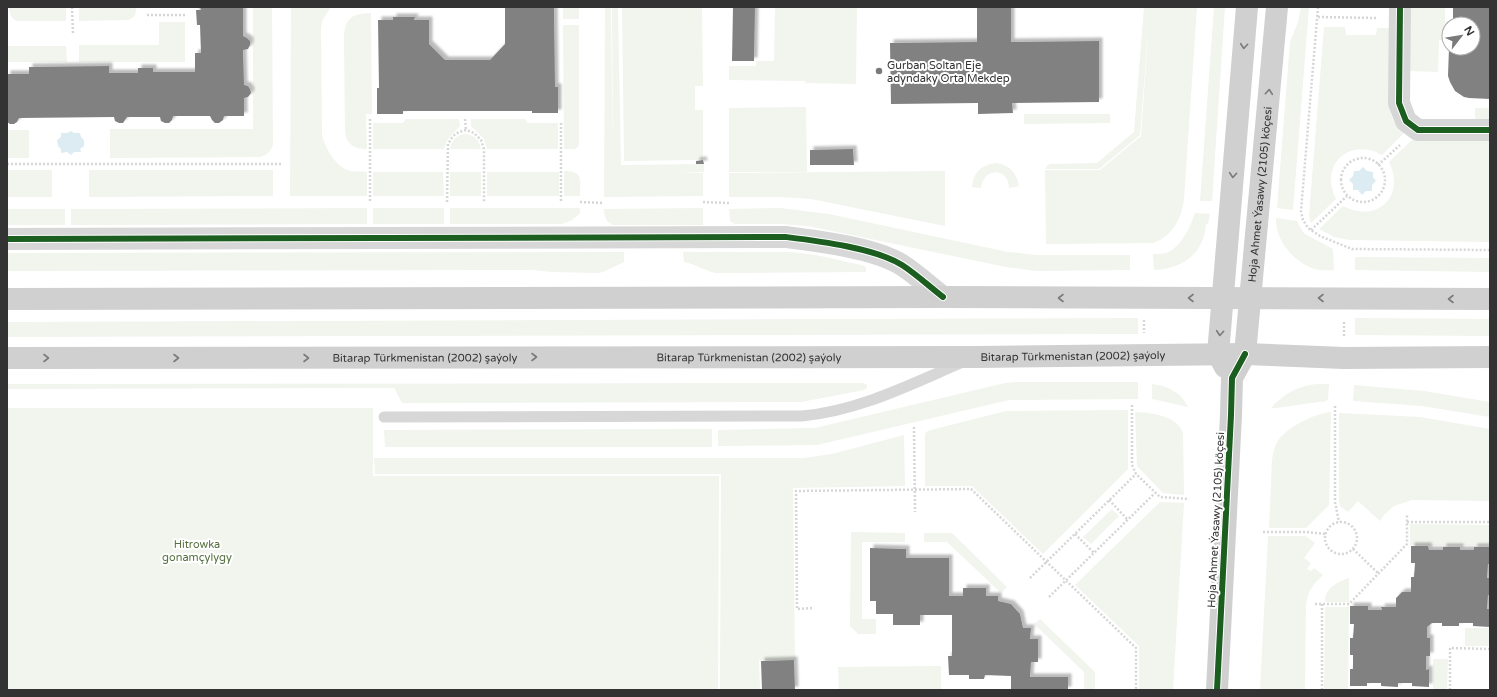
<svg xmlns="http://www.w3.org/2000/svg" width="1497" height="697" viewBox="0 0 1497 697" font-family="'Varela Round',sans-serif">
<style>
.green{fill:#f1f5ed}
.water{fill:#ddebf3}
.building{fill:#818181;filter:url(#shadow)}
.lines{fill:none;stroke-linecap:round;stroke-linejoin:round}
.path{stroke:#d6d6d6;stroke-width:2.5;stroke-dasharray:2 2;stroke-linecap:butt}
.lane{stroke:#d7d7d7;stroke-width:11}
.street{stroke:#d7d7d7;stroke-width:22}
.secondary{stroke:#d0d0d0;stroke-width:22}
.cycleway-casing{stroke:#fff;stroke-width:8}
.cycleway{stroke:#1b5e20;stroke-width:6}
.oneway{stroke:#7a7a7a}
.poi-dot{fill:#7a7a7a;stroke:#fff;stroke-width:1.5}
.labels{text-anchor:middle;dominant-baseline:central;stroke-width:4;stroke-linejoin:round;paint-order:stroke}
.poi-label{font-size:11px;fill:#333;stroke:#fff;text-anchor:start}
.street-label{font-size:11px;fill:#333;stroke:#fff}
.park-label{font-size:11px;fill:#56703f;stroke:#fff}
</style>
<defs>
<filter id="shadow"><feDropShadow dx="3.5" dy="-3.5" stdDeviation="1" flood-color="#0004"/></filter>
</defs>
<rect width="100%" height="100%" fill="#fff"/>
<path class="green" d="M9 7H66V21H17C11 19 9 13 9 7Z
M79 7H136C136 14 135 18 128 20L79 21Z
M253 7H272L273 144C271 151 267 156 259 157L110 158V129H253Z
M291 7H331L323 19 321 27 322 135C326 149 335 167 351 171 356 172 362 171 367 172V196H290Z
M563 7H579V19H563Z
M605 7H611L613 173 612 7H618L621 165 704 164V172L676 173H703V196L604 197Z
M622 7H702L703 86H695V110H703V160L624 161Z
M775 7H857L856 84 805 83V81L729 80V66H756V61H774Z
M1144 7H1197L1184 199C1182 218 1172 237 1153 243L1046 244 1045 170H1100L1141 136 1150 8 1140 135 1099 169H1045L1047 166 1050 164 1097 163 1134 132Z
M1214 7H1225L1212 201H1200Z
M1301 7H1309L1293 210 1277 208 1290 42 1298 22Z
M1409 7H1445V40H1439L1438 72 1408 71Z
M371 13 372 114H366L367 149C354 149 347 145 345 132L344 36C346 16 353 14 371 13Z
M159 22H185V62H79V45H159Z
M563 25H579V144L578 147 575 149H564Z
M1324 27H1345L1346 35H1376L1377 28H1391L1390 110 1393 120 1404 133 1382 155C1349 137 1319 165 1336 199L1311 223 1309 216Z
M7 46H66L67 62H7Z
M806 107 807 172H729V108Z
M1475 108H1490V122H1475Z
M1024 114H1110V123L1024 124Z
M406 119H459L460 126 448 139 444 149H373V123H403Z
M471 119H525L528 123H558V149H487L484 139 471 126Z
M7 130H29V158H7Z
M465 134C475 135 479 140 481 149H450C452 140 456 135 465 134Z
M1414 138 1490 140V242L1349 240 1334 237 1319 229 1343 206C1377 224 1406 196 1389 162Z
M995 163C1009 164 1017 173 1019 186L1009 188C1009 167 983 167 981 188L972 187C973 173 981 165 995 163Z
M7 170H52V197H7Z
M89 170H273V196L89 197Z
M564 171C584 171 580 180 580 196H564Z
M945 171V226L811 199 782 197H729V173Z
M373 172H443L444 196H373Z
M450 172H481V196H450Z
M487 172H559V196H487Z
M367 208V224L71 225V209Z
M373 208H444V224H373Z
M450 208H580V213L572 220 562 224H450Z
M703 208V225H613C606 222 604 216 604 209Z
M781 208 829 214 1008 252 1036 255H1130V270L1036 271 1006 267 808 226 781 224H735L730 221 729 209Z
M7 209H65V225H7Z
M1195 213 1210 214 1208 224H1206C1204 254 1182 269 1154 270L1153 254C1157 254 1162 254 1166 253 1182 247 1190 227 1195 213Z
M1276 218 1297 221 1301 229 1305 234 1333 249 1334 270C1328 270 1321 271 1315 269 1295 263 1275 241 1276 218Z
M624 252V262L603 272 598 273 552 272 533 270 7 271V253Z
M683 252H791L816 255 861 265 866 267V272L715 273C704 270 695 264 684 262Z
M1355 257 1490 258V272L1355 270Z
M1138 318V334L7 337V322Z
M1355 318 1490 319V336L1355 335Z
M1019 382H1138V399L1009 400 817 445 718 446V430L815 428 1005 383Z
M864 383 867 385V388L864 390 801 402 402 403 394 388 7 389V384Z
M1152 384C1168 386 1181 392 1188 407L1152 399Z
M1319 384H1329L1328 399 1326 401 1276 408H1272C1273 404 1275 404 1278 401 1291 390 1302 385 1319 384Z
M1354 385 1424 391 1490 402V417L1422 406 1353 401Z
M7 408H373V476H719L718 690H7Z
M1128 410V469L1043 554 972 486H925V435L926 432 931 430 1006 411Z
M1135 412C1151 413 1177 415 1183 433L1184 495 1163 493 1137 466Z
M1331 412 1329 505 1306 528H1269L1272 460C1273 454 1274 448 1277 442 1287 427 1313 414 1331 412Z
M1339 413 1420 417 1490 429V501L1412 500 1394 506 1384 515 1380 521 1358 501 1348 512 1340 506 1339 502Z
M712 429V447H385L384 430Z
M904 435 905 486 793 488 795 660H759L760 690H720L721 474H375L374 458H804L832 454Z
M1160 502 1184 503 1173 690H1139V646L1075 585Z
M1112 509 1119 516 1091 544 1083 537Z
M1410 524 1490 525V545H1410Z
M851 532 905 533V542H862V619H876V634H858L850 626Z
M924 533H952L1007 587 1001 593 947 542H924Z
M1268 536H1306L1315 543 1304 558 1311 563 1307 569 1311 571 1314 568 1323 575 1314 584 1309 592 1306 604 1305 690H1260Z
M1349 578V602H1325C1325 588 1337 582 1349 578Z
M1325 607H1349L1348 690H1324Z
M1040 619 1095 672V690H1084V672L1034 624Z
M1465 628H1490V646H1465Z
M1433 659H1448L1447 690H1433Z
M941 666V690H839L838 667Z"/>
<path class="water" d="M71 131 74 133H80L81 137 84 140V146L80 149 81 152H74L71 155 67 152 61 153V149L58 146 57 140 61 137V133H67Z
M1363 167 1367 171 1373 172V177L1376 181 1372 185V191H1366L1362 195 1358 190H1353V184L1349 180 1353 176 1354 171H1359Z"/>
<path class="building" d="M200 7H243V36L247 38 250 41V45L248 49 243 50 244 85 248 86 250 89 251 93 248 97 244 98V116H224L223 120 219 123H215L212 120 210 116H173L172 120 169 123H165L161 121 160 117H127L123 123H119L115 121 114 117 19 118 17 122 14 124H10L7 122V74H29V67L109 66V73H138V68H153V72H195V53H201L200 25H197L196 10H201Z
M505 7H554L555 87H558V113H532V111H403V114H377V88H379L378 20H393V17H415L414 20H429V44L445 60H490L505 44Z
M733 7H755L754 61H732Z
M977 7H1011V42L1099 41V102L1012 103 1013 113 978 114V103L891 104 890 43 977 42Z
M1453 7H1490V99L1469 98 1464 97 1455 91 1450 82 1448 76 1449 48H1473V24H1453Z
M853 149 854 165H810V150Z
M703 160 704 164H696V161Z
M1411 546H1428L1429 550H1443V547H1460V550H1474V547H1490V564H1488L1487 578H1490V595H1488L1487 609H1490V627L1473 626V623H1459V626H1442V623H1432L1427 627V638H1430V656H1426V670L1429 669V687L1412 686V683H1398V687L1381 686V683H1367V686H1350V669H1353V655H1350V638H1353L1354 624H1350V606H1368V610H1382L1381 607H1396V598L1402 592H1411V577H1414L1415 563H1411Z
M870 548 906 549V558H949V596H963V588H986V596H998V601L1011 604 1020 614 1023 628H1031L1030 639H1038V662H1031L1030 677H1068V690H1011V676L985 675 984 679H969V675H949L948 656H952V615H920V625H893V614H876V601H870Z
M794 660 795 690H762L761 661Z"/>
<g class="lines">
<path class="path" d="M72 7 73 33
M1318 7 1301 211 1303 220 1308 228 1320 236 1352 249 1490 250
M147 15H185
M1318 17 1377 18
M370 119V202
M465 119 466 130
M561 123V202
M1341 180a22 22 0 1 1 44 0a22 22 0 1 1-44 0Z
M7 164H282
M1378 165 1400 145
M447 202 448 144 453 136 459 132 466 130 474 133 481 140 484 149V202
M580 202 604 203
M703 202 729 203
M1311 230 1347 196
M1144 320V333
M1344 336V321
M1132 405V465L1136 474 1160 497 1189 499
M1335 406V502L1339 522
M914 427 915 512
M1109 500 1128 520
M1325 538a16 16 0 1 1 32 0a16 16 0 1 1-32 0Z
M1407 522H1490
M1263 532H1306L1326 534
M1075 534 1094 553
M1353 549 1379 574
M1030 578 1136 474
M1049 597 1155 493
M1315 604H1349L1407 544V514
M812 608 797 609 796 491 971 489 1136 648V690
M1322 690V604
M1450 690V648L1490 649"/>
<path class="lane" d="M384 417 802 416C859 411 911 384 963 362"/>
<path class="street" d="M1400 7 1399 103 1406 121 1418 130H1490
M7 239 786 237C818 241 875 248 902 265 916 274 930 287 943 297"/>
<g class="secondary">
<path d="M7 299 943 297 1490 299"/>
<path id="s1" d="M7 358 977 357 1245 354 1344 358 1490 357"/>
<path d="M1225 367 1218 354 1247 7"/>
<path id="s2" d="M1217 690 1231 415 1232 378 1245 354 1277 7"/>
</g>
<defs>
<path id="cycleway" d="M1400 7 1399 103 1406 121 1418 130H1490
M7 239 786 237C818 241 875 248 902 265 916 274 930 287 943 297
M1217 690 1231 415 1232 378 1245 354"/>
</defs>
<use href="#cycleway" class="cycleway-casing"/>
<use href="#cycleway" class="cycleway"/>
</g>
<defs><path id="oneway-chevron" d="M-2-3.5L2.5 0L-2 3.5" fill="none" stroke-width="1.6" stroke-linecap="round" stroke-linejoin="round"/></defs>
<g class="oneway">
<use href="#oneway-chevron" transform="translate(1244 46) rotate(95)"/>
<use href="#oneway-chevron" transform="translate(1269 92) rotate(-85)"/>
<use href="#oneway-chevron" transform="translate(1233 175) rotate(95)"/>
<use href="#oneway-chevron" transform="translate(1061 298) rotate(-180)"/>
<use href="#oneway-chevron" transform="translate(1191 298) rotate(180)"/>
<use href="#oneway-chevron" transform="translate(1321 298) rotate(-180)"/>
<use href="#oneway-chevron" transform="translate(1451 299) rotate(-180)"/>
<use href="#oneway-chevron" transform="translate(1220 333) rotate(95)"/>
<use href="#oneway-chevron" transform="translate(534 357)"/>
<use href="#oneway-chevron" transform="translate(46 358)"/>
<use href="#oneway-chevron" transform="translate(176 358)"/>
<use href="#oneway-chevron" transform="translate(306 358)"/>
</g>
<circle class="poi-dot" cx="879" cy="71" r="4"/>
<g class="labels">
<g class="poi-label">
<text x="887" y="65">Gurban Soltan Eje<tspan x="887" dy="13">adyndaky Orta Mekdep</tspan></text>
</g>
<g class="street-label">
<text stroke="none"><textPath href="#s2" startOffset="500">Hoja Ahmet Ýasawy (2105) köçesi</textPath></text>
<text stroke="none"><textPath href="#s1" startOffset="1066">Bitarap Türkmenistan (2002) şaýoly</textPath></text>
<text stroke="none"><textPath href="#s1" startOffset="418">Bitarap Türkmenistan (2002) şaýoly</textPath></text>
<text stroke="none"><textPath href="#s1" startOffset="742">Bitarap Türkmenistan (2002) şaýoly</textPath></text>
<text transform="translate(1216 520) rotate(-87)">Hoja Ahmet Ýasawy (2105) köçesi</text>
</g>
<g class="park-label">
<text x="197" y="544">Hitrowka<tspan x="197" dy="13">gonamçylygy</tspan></text>
</g>
</g>
<rect width="1497" height="697" fill="none" stroke="#333333" stroke-width="16"/>
<g transform="translate(1461 36) rotate(59)"><circle r="19" fill="#ffffff" stroke="#adadad"/>
<path d="M0-3L7 15L0 10L-7 15Z" fill="#7a7a7a"/>
<text y="-6" font-size="11" font-weight="bold" text-anchor="middle" fill="#333333">N</text>
</g>
</svg>
